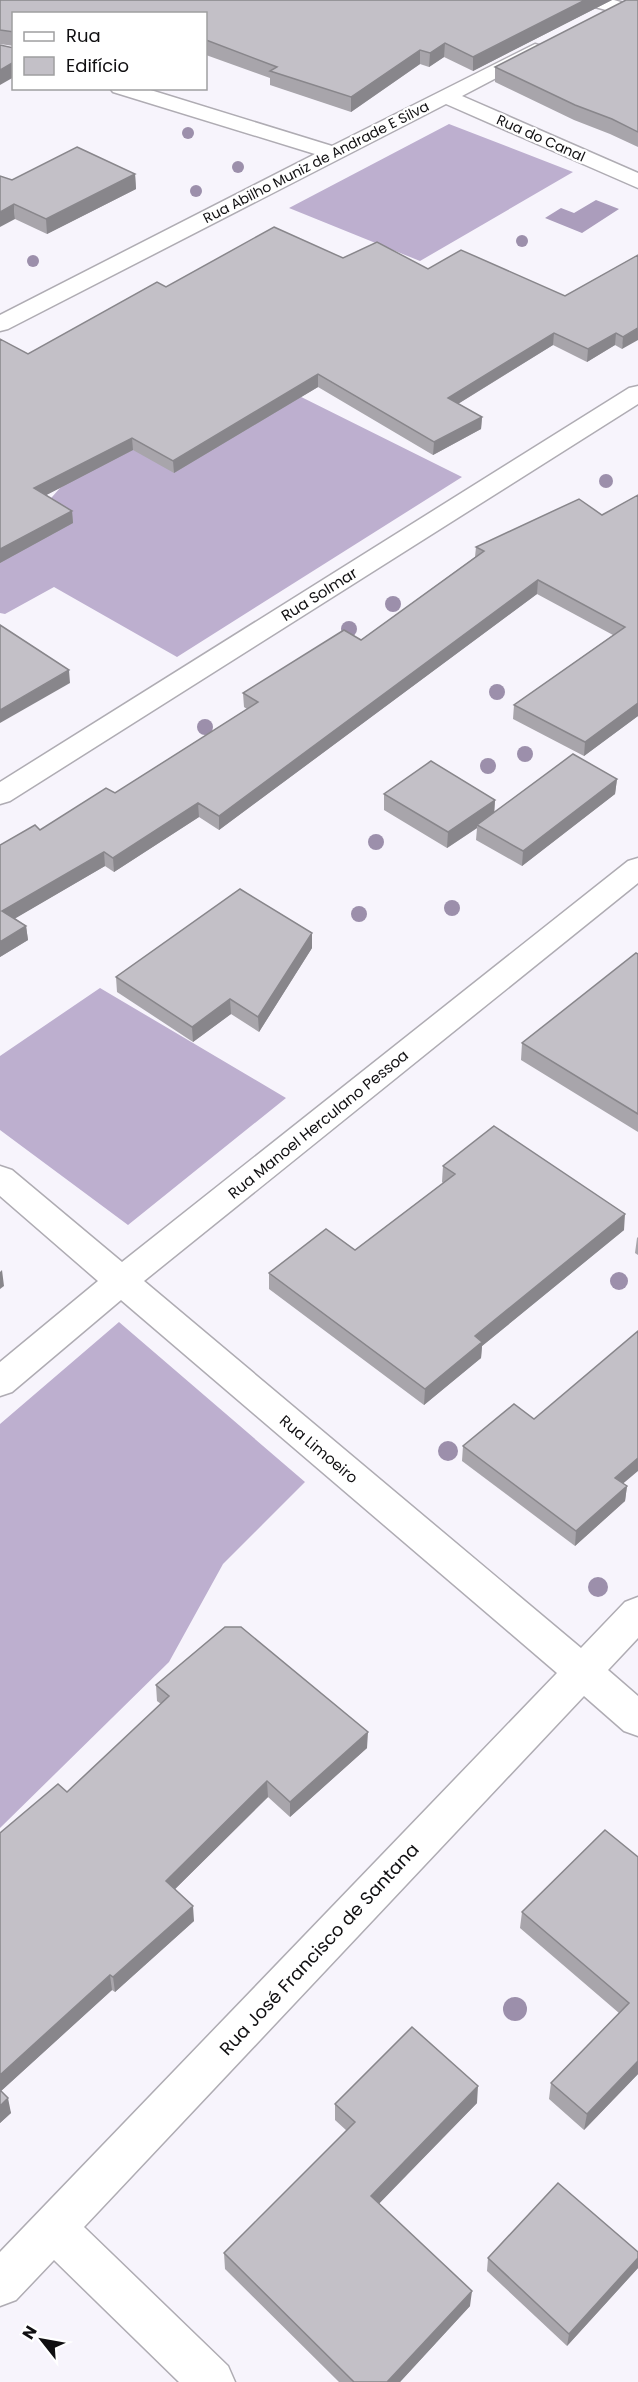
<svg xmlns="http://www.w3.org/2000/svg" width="638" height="2382" viewBox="0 0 638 2382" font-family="Poppins,sans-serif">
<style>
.forest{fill:#bdafcf}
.water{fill:#ab9dbc}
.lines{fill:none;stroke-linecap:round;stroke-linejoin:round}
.street-casing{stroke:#afacb3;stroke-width:3}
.street{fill:#fff;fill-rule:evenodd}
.tree{fill:#9c8fab}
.wall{fill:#a8a5ab}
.shaded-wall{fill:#88868b}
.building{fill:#c3c0c7;stroke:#88868b;stroke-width:1.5}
.labels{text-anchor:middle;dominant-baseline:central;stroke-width:4.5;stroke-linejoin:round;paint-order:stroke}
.far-street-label{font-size:14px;fill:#100f11;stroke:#fff}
.street-label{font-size:15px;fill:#100f11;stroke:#fff}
.near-street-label{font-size:18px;fill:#100f11;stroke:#fff}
</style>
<rect width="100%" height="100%" fill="#f7f4fc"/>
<path class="forest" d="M449 124 573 172 420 261 289 208Z
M247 370 462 477 177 657 54 587 5 614 0 613V556L60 488Z
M100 988 286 1098 128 1225 0 1130V1056Z
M119 1322 305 1482 223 1564 169 1662 0 1828V1424Z"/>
<path class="water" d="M596 200 619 209 582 233 545 218 561 208 574 213Z"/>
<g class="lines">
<defs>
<path id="street" d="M581 0H614L624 3 627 7 624 11 617 13 584 4Z
M535 44 542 46 545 50 542 54 462 96 638 173V188L446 104 8 329 0 331V315L315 154 113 92 110 88H144L332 146Z
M638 386V404L10 801 0 804V782L629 388Z
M638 858V883L144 1281 581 1648 625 1602 638 1597V1638L608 1670 638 1696V1736L624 1731 584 1696 84 2227 228 2366 235 2382H179L54 2260 16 2300 0 2306V2252L557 1673 121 1300 12 1392 0 1396V1362L98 1281 0 1196V1166L12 1170 122 1262 628 861Z"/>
</defs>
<use href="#street" class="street-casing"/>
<use href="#street" class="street"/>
</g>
<g class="tree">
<circle cx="188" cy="133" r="6"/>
<circle cx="238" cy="167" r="6"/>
<circle cx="196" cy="191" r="6"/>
<circle cx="522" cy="241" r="6"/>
<circle cx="33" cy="261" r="6"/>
<circle cx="606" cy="481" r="7"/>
<circle cx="393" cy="604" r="8"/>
<circle cx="349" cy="629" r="8"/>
<circle cx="497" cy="692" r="8"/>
<circle cx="205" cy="727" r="8"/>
<circle cx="525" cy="754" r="8"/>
<circle cx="488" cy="766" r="8"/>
<circle cx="376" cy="842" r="8"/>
<circle cx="452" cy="908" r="8"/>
<circle cx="359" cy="914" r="8"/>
<circle cx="619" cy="1281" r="9"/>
<circle cx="448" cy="1451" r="10"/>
<circle cx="598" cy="1587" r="10"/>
<circle cx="515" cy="2009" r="12"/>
</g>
<path class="wall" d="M0 0H612L473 71 444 57 429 67 420 64 351 112 270 85V78L206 55V14H14V46L0 44Z
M638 0V147L610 134 574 120 495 82V67Z
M135 174 136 189 47 234 15 219 12 180Z
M638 255 622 349 615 345 587 362 553 345 458 404 482 417 481 429 433 455 318 387 174 473 133 450 46 495 72 511 73 523 0 563V339L28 354 166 287 343 258 428 269 565 296Z
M638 495V716L584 756 513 719 514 705 613 635 537 594 219 830 199 817 114 872 105 866 15 918 26 926 28 940 0 957V845L40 830 115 793 247 709 244 707 243 693 361 640 475 557 476 547 602 515Z
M617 779 615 794 522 866 476 840 477 828 447 848 384 810V794L495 800 494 812Z
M312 948 259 1032 231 1014 193 1042 117 992 116 977Z
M638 954V1132L521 1060 522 1043Z
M443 1166 624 1230 482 1346 481 1358 424 1405 269 1289V1273L355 1250 443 1183 442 1182Z
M638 1237V1255L635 1253 637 1238Z
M463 1446 623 1484 627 1486 625 1501 575 1546 462 1461Z
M156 1685 367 1748 290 1817 268 1797 175 1889 194 1921 115 1992 112 1990 1 2091 11 2113 0 2123V1833L67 1792 161 1704 157 1701Z
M638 1857V2074L584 2130 549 2099 551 2083 619 2013 520 1928 522 1912Z
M477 2103 379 2203 470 2306 400 2382H339L225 2269 224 2253 347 2131 335 2120V2104Z
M638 2252V2268L567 2346 487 2271 488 2258Z"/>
<path class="shaded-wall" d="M585 0H612L473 71V57Z
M445 43 444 57 429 67 430 53Z
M420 50V64L351 112V97Z
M14 62V77L0 85V70Z
M135 174 136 189 47 234 46 219Z
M14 204 15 219 0 227V212Z
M638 328V340L622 349 623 337Z
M554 333 553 345 448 410V398Z
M616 333 615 345 587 362 588 349Z
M318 374V387L174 473 173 461Z
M482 417 481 429 433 455 434 442Z
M132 438 133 450 35 501 34 488Z
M72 511 73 523 0 563V549Z
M538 580 537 594 219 830V816Z
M69 670 70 683 0 723V710Z
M638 703V716L584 756 585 742Z
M617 779 615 794 522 866 523 851Z
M495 800 494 816 477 825V828L447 848 448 832Z
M198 803 199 817 114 872 113 858Z
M104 852 105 866 4 925 2 911Z
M26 926 28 940 0 957V942Z
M312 933V948L259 1032 258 1017Z
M230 999 231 1014 193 1042 192 1027Z
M625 1214 624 1230 482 1346 481 1358 424 1405 425 1389 475 1336Z
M2 1270 4 1286 0 1289V1272Z
M638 1458V1471L613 1492 615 1478Z
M627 1486 625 1501 575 1546 576 1531Z
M368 1732 367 1748 290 1817V1802Z
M267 1781 268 1797 167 1897 166 1881Z
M193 1906 194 1921 115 1992 113 1977Z
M110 1975 112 1990 0 2092V2075Z
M638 2061V2074L584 2130 587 2114Z
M478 2086 477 2103 371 2212V2196Z
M8 2098 11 2113 0 2123V2106Z
M638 2258V2268L567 2346 569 2334Z
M472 2291 470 2306 400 2382H387Z"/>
<path class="building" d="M0 0H585L473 57 445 43 430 53 420 50 351 97 270 71 277 67 206 40V14H14V32L0 30Z
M626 0H638V132L612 119 575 105 495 67Z
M0 45 14 48V62L0 70Z
M77 147 135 174 46 219 14 204 0 212V176L12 180Z
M274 227 343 258 377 242 428 269 461 250 565 296 638 255V328L623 337 616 333 588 349 554 333 448 398 482 417 434 442 318 374 173 461 132 438 34 488 72 511 0 549V339L28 354 157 282 166 287Z
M638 495V703L585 742 514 705 625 627 538 580 219 816 198 803 113 858 104 852 2 911 26 926 0 942V845L35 825 40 830 106 788 115 793 258 702 243 693 344 630 361 640 484 551 476 547 579 499 602 515Z
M0 625 69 670 0 710Z
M573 754 617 779 523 851 477 825Z
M431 761 495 800 448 832 384 794Z
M240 889 312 933 258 1017 230 999 192 1027 116 977Z
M636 953 638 954V1114L522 1043Z
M494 1126 625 1214 475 1336 482 1342 425 1389 269 1273 326 1229 355 1250 455 1174 443 1166Z
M638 1331V1458L615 1478 627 1486 576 1531 463 1446 514 1404 534 1419Z
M225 1627H241L368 1732 290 1802 267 1781 166 1881 193 1906 113 1977 110 1975 0 2075V1833L58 1784 67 1792 169 1696 156 1685Z
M605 1830 638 1857V2061L587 2114 551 2083 629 2003 522 1912Z
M412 2027 478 2086 371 2196 472 2291 387 2382H354L224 2253 355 2122 335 2104Z
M0 2090 8 2098 0 2106Z
M558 2183 638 2252V2258L569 2334 488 2258Z"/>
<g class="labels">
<g class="far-street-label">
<text transform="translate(541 138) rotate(24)">Rua do Canal</text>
<text transform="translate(316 162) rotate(-27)">Rua Abilho Muniz de Andrade E Silva</text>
</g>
<g class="street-label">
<text transform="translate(319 594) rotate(-32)">Rua Solmar</text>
<text transform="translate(318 1124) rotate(-39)">Rua Manoel Herculano Pessoa</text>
<text transform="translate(319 1449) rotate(40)">Rua Limoeiro</text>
</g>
<g class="near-street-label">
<text transform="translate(319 1949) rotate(-47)">Rua José Francisco de Santana</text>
</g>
</g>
<rect x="12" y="12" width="195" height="78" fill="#ffffff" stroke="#9f9fa0" stroke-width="1.5"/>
<rect x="24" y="32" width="30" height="9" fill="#ffffff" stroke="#9f9fa0" stroke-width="1.5"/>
<text x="66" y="42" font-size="18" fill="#100f11">Rua</text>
<rect x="24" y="57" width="30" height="18" fill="#c3c0c7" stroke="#9f9fa0" stroke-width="1.5"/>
<text x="66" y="72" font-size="18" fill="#100f11">Edifício</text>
<g transform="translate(42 2340) rotate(301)" stroke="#ffffff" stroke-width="4.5" paint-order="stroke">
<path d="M0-4.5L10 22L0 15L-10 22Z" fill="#100f11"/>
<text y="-9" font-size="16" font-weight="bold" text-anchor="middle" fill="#100f11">N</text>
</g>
</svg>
